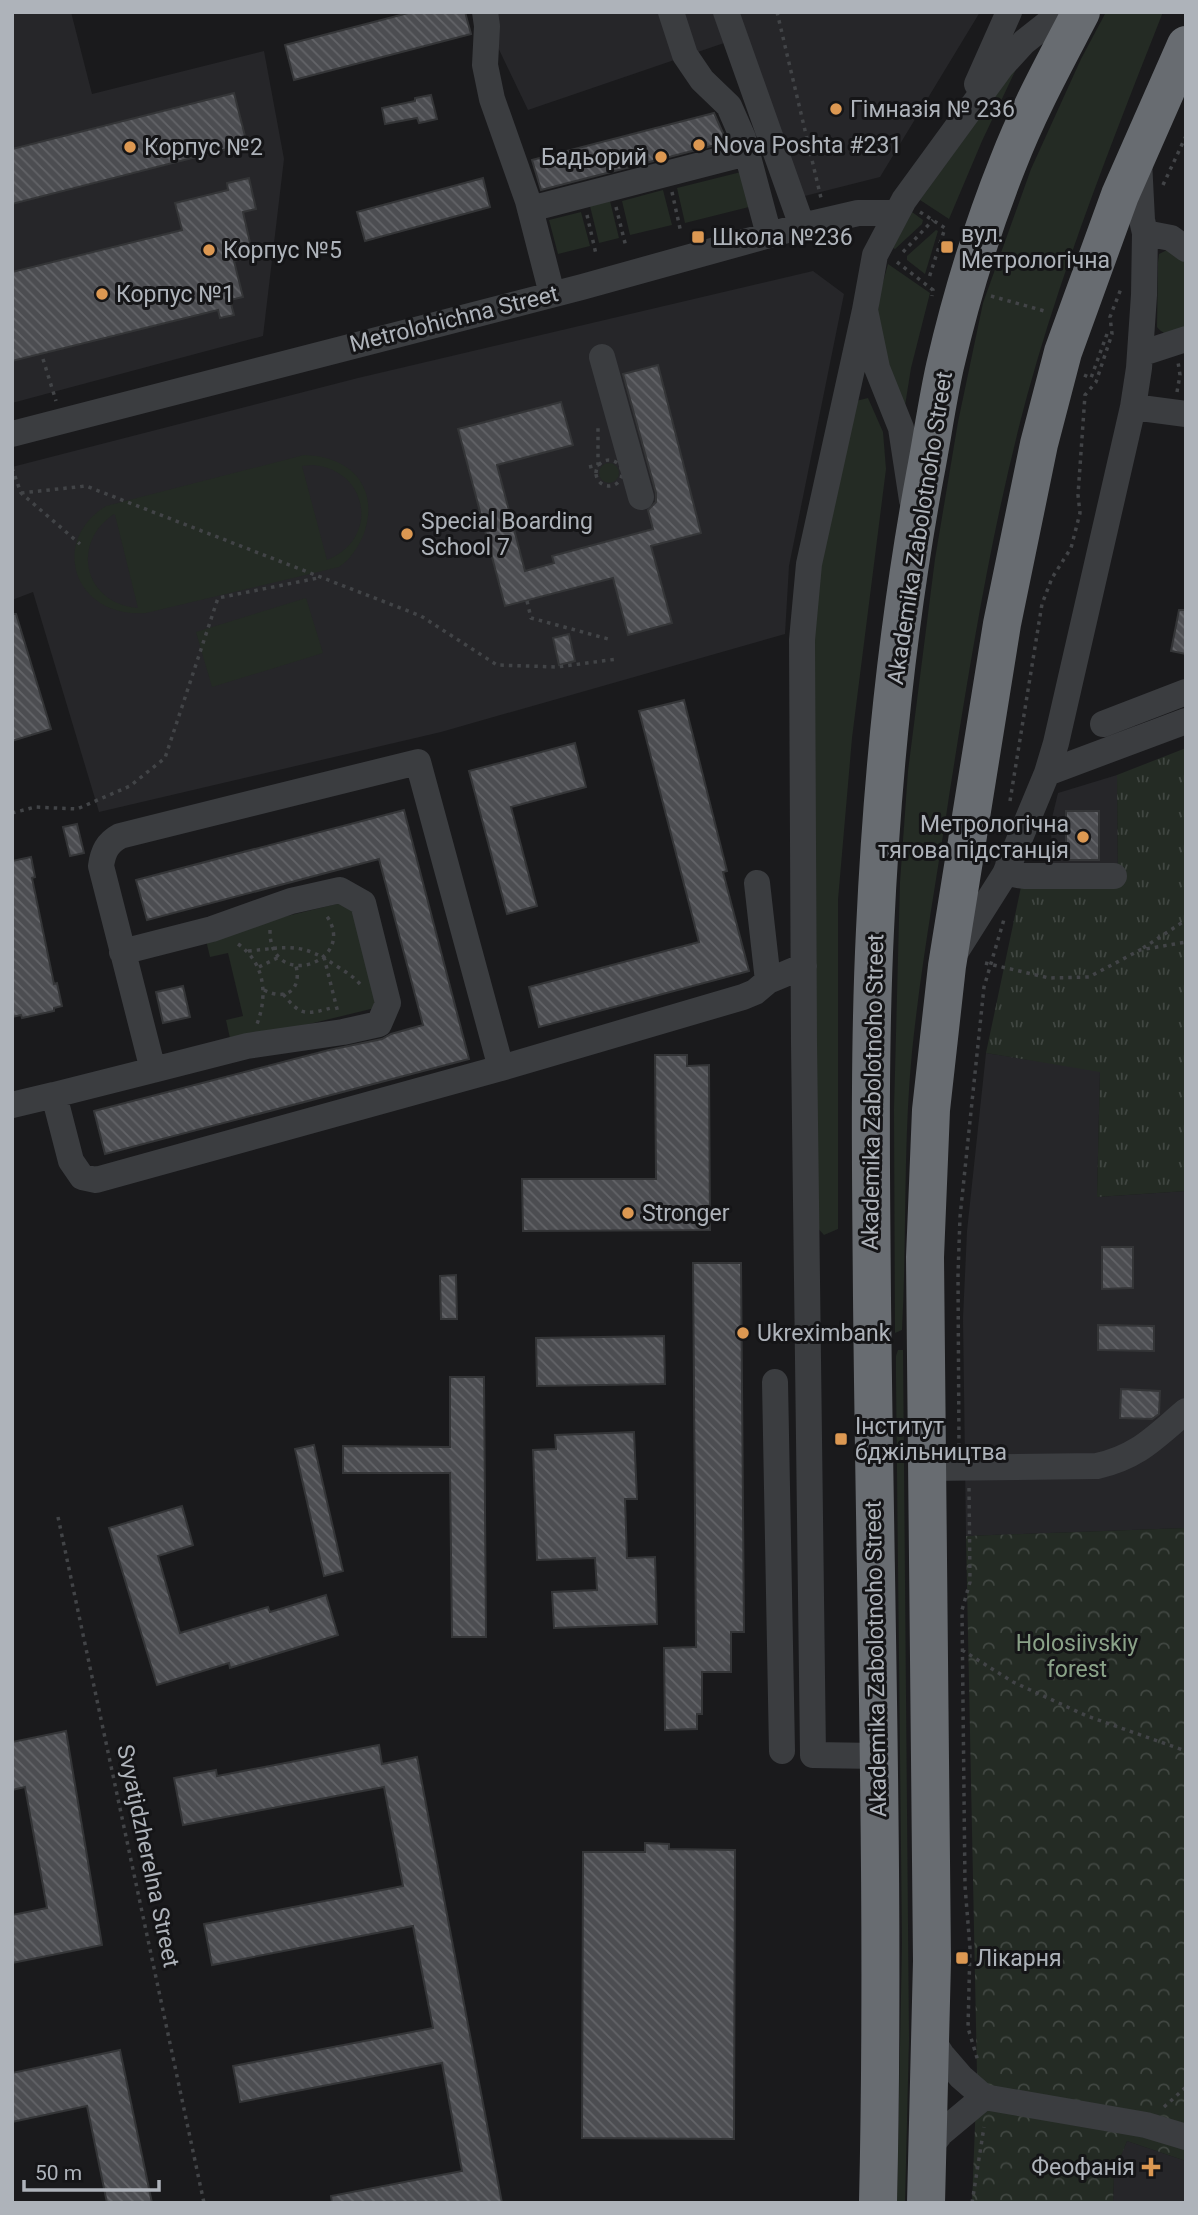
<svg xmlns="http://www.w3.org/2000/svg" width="1198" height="2215" viewBox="0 0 1198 2215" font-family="Roboto,sans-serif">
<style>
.built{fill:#262629}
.grass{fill:#242b24;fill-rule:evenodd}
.forest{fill:url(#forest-crowns)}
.park{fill:url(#park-tufts)}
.building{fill:url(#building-back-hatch);stroke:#343537;stroke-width:2}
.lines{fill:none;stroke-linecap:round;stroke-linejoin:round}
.path{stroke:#424447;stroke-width:3.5;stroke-dasharray:3.5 5;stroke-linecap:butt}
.minor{stroke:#3b3d40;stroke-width:26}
.highway{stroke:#686c71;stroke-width:38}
.poi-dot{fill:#dc9852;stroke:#151517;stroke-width:2.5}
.labels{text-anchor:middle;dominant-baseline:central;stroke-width:6;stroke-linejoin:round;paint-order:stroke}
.poi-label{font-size:23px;fill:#aeb3ba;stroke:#151517;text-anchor:start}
.street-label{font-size:23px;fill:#aeb3ba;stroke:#151517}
.park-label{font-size:23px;fill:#8aa288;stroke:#151517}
</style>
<defs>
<pattern id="forest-crowns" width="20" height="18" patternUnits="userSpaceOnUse" patternTransform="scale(1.75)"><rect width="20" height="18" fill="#242b24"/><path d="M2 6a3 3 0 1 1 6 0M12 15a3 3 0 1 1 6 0" fill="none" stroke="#414742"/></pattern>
<pattern id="park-tufts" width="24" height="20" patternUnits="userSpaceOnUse" patternTransform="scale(1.75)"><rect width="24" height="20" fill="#242b24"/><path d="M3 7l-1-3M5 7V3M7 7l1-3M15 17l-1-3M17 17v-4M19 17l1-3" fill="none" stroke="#414742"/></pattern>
<pattern id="building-back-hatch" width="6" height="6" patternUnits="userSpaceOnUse" patternTransform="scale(1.75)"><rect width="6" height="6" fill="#4c4d51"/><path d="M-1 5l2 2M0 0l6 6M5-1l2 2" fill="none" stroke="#636468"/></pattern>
</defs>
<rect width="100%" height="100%" fill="#1a1a1c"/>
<path class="built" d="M12 12H71L92 94 264 51 284 159 263 336 12 403Z
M481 12H980L880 177 785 201 727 42 528 110Z
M813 271 844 294 789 566 785 634 441 732 99 812 33 592 12 600V467L358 378Z
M1117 775 1118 887 1052 886 1051 822 1058 793Z
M986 1053 1100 1071 1097 1197 1186 1191V1528L966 1536 963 1318 967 1231Z
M1127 2141 1186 2161V2203H1113L1114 2173Z"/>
<path class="grass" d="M1106 12H1163C1113 139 1063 265 1027 396 992 526 971 657 950 790 937 877 921 964 912 1052 903 1145 907 1237 902 1330L895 1333 894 1110 900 882 908 771 935 559 958 422 983 303 1031 169 1081 59Z
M1019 63 982 141 949 219 920 200Z
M745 171 753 206 685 223 677 188Z
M663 190 672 225 630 235 622 201Z
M610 201 619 238 599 243 590 206Z
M581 212 590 246 558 254 549 220Z
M912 212 923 220 922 224 895 249 893 248Z
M936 230 938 231 925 274 907 260V256Z
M1169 249 1177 251 1186 263V329C1173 333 1166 338 1157 327L1158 262 1159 254Z
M888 264 930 293 911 368 904 412 876 328 880 293Z
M868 398 883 432 886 469 852 738 838 900V1229L824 1235 813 1223 809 645 821 550 856 401Z
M304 455C352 456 381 489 363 536 358 547 350 560 339 567L146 613C75 619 48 542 106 506ZM313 465C369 470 380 539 327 560L302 466ZM114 514 115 515 138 608C84 604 70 543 114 514Z
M599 473a10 10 0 1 1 20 0a10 10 0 1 1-20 0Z
M306 598 323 653 212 687 196 632Z
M353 900 379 1007 231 1043 226 1020 243 1016 228 953 210 957 205 936Z
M898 1350H903L909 2039 905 2203H897L902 1943 896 1378V1356Z"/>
<path class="forest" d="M1186 1528V2161L1127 2141 1114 2173 1113 2203H972L977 2074 966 1536Z"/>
<path class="park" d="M1186 748V1191L1097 1197 1100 1072 986 1053 1021 887H1118L1117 775Z"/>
<path class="building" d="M412 12H465L471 34 294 80 285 45Z
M234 93 247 144 12 204V149Z
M431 95 437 119 419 123 417 118 385 124 382 108 415 101V98Z
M714 113 727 142 541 190 532 160Z
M249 178 256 209 243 212 253 256 234 261 243 297 230 300 234 315 220 318 218 310 12 361V272L182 230 175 203 228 190 227 183Z
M483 178 490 207 365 241 357 212Z
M658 365 701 533 651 546 672 623 628 635 613 578 505 606 458 429 561 402 573 445 497 465 525 571 554 563 552 556 653 529 648 510 656 502V493L623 374Z
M1179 610H1186V654L1171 651Z
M12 614H16L51 729 12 741Z
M569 634 575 661 559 665 553 638Z
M684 700 727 871 723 872 749 971 539 1027 529 987 699 942 639 711Z
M575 743 586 787 511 807 537 906 507 914 469 771Z
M404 810 469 1059 105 1154 94 1111 329 1050 382 1039 391 1034 423 1025 379 859 147 920 136 880Z
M1066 811H1099V860H1066Z
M77 824 84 853 70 856 63 827Z
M31 857 35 877 32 878 54 984 57 983 62 1006 54 1008V1011L22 1018 21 1015 12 1017V861Z
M183 986 190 1017 163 1023 156 992Z
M655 1055H687V1066L709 1065 710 1230 523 1231 522 1179H656Z
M1102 1247H1133V1288L1102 1289Z
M693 1263H741L744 1632H731V1672H702V1714H697V1729L665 1730 664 1648 696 1647Z
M456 1275 457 1319H441L440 1276Z
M1098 1325 1154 1326V1351L1098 1350Z
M664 1336 665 1384 537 1386 536 1338Z
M450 1377H484L486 1637H452L450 1473H343V1446L450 1447Z
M1121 1389 1160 1391 1159 1414 1152 1419 1120 1418Z
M634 1432 637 1499H625L627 1558 655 1557 657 1624 554 1628 552 1592 597 1590 595 1558 537 1560 533 1450 556 1449 555 1435Z
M314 1445 343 1571 324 1576 295 1449Z
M182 1506 193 1545 158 1556 180 1633 268 1607 270 1612 326 1595 338 1635 230 1668 229 1663 157 1685 109 1528Z
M66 1731 102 1945 12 1963V1915L47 1908 25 1787 12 1790V1742Z
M379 1745 382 1764 417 1757 502 2203H332L331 2196 462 2171 442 2063 240 2102 233 2066 433 2028 413 1926 212 1965 204 1924 403 1886 384 1787 183 1825 174 1778 216 1770 217 1776Z
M645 1843 669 1844V1849L735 1850 734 2139 582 2138 583 1852H645Z
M120 2050 152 2203H107L87 2106 12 2122V2073Z"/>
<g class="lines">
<path class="path" d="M777 12 821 198
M1163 185 1186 136
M672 192 681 233
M616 207 626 247
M920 212 945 228 929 278
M587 215 596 254
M903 252 933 220
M897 262 933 290 932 296
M991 296 1048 312
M43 359 56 401
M1084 375 1091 378 1107 334
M1177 392 1180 375 1178 362
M596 473a13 13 0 1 1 26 0a13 13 0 1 1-26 0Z
M589 467 598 465V428
M12 468 21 493 80 544
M21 493 86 486 421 616 497 665 557 667 617 659
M527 601 531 618 612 640
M1010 801 1042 604 1052 578 1071 548 1080 513 1078 495 1085 395 1096 382 1112 334 1110 317 1122 286
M12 813 35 807 77 809 130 786 165 758 218 598 318 578
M270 930C269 993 360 962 326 915
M238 944C265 963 268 995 257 1024
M1143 948 1186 920
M248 951C290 947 302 942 338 967 346 972 354 977 360 984
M324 957 338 1013
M985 963 1049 978 1089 977 1140 950 1186 942
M259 967 279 957
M264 990C285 1001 302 991 296 966
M283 994C302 1018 307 1014 335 1007
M959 1447 958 1275 960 1217 984 987 1005 916
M969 1488 970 1582 962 1610 965 1886 970 1948 968 2028 978 2061
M58 1517 204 2203
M962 1650 1013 1682 1087 1716 1186 1751
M1164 2107 1186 2087
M972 2203 984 2127"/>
<path class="minor" d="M485 12 487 26 485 65 492 99 528 201 552 294
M671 12 685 55 702 80 729 106 743 138 769 235
M726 12 802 226
M977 84 1009 12
M530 209 747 153
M1145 233 1171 238 1186 249
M865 310 809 564 802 640 804 1043 813 1755 878 1756
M1140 354 1186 339
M602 357 641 497
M1133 407 1186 414
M12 434 582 287 802 226 858 213H897
M912 500 901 428 877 368 865 310 875 255 904 200 1001 67 1024 42 1062 12
M1103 724 1186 692
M418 762 501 1068 96 1180 82 1177 71 1161 54 1095 153 1070 101 866C103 852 107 843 120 836Z
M1047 773 1186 721
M1008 866 1017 875 1024 876H1114
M757 883 768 981
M122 952 212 929 291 901 340 890 363 903 388 1003 379 1024 343 1032 247 1046 153 1070
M955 953 1005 874 1047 773 1056 743 1133 407 1139 368 1144 295 1145 233 1142 220 1139 161
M501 1068 743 997 755 992 768 981 804 966
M12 1105 54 1095
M775 1382 782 1751
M925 1468 1097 1466C1138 1457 1155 1437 1186 1411
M931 2038 942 2055 961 2077 984 2097 1146 2125 1186 2137
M927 2151 941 2133 984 2097"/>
<path class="highway" d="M878 2203C885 1901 875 1600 872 1298 871 1176 869 1053 875 930 882 778 897 626 925 475 932 439 937 402 945 366 961 297 982 228 1008 163 1028 111 1055 62 1081 12
M926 2203 932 1961 925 1257 931 1110 947 966 1002 624 1039 444 1063 352 1120 195 1186 45"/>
</g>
<g class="poi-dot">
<circle cx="836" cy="109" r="7"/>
<circle cx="699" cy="145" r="7"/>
<circle cx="130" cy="147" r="7"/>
<circle cx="661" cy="157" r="7"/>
<rect x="691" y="230" width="14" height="14" rx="3.5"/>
<rect x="940" y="240" width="14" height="14" rx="3.5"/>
<circle cx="209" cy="250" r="7"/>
<circle cx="102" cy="294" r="7"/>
<circle cx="407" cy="534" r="7"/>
<circle cx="1083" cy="837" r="7"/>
<circle cx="628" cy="1213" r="7"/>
<circle cx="743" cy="1333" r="7"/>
<rect x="834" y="1432" width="14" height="14" rx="3.5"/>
<rect x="955" y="1951" width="14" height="14" rx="3.5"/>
<path d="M1147.5 2156.5h7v7h7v7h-7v7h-7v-7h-7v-7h7z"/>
</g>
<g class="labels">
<g class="poi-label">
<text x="850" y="109">Гімназія № 236</text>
<text x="713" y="145">Nova Poshta #231</text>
<text x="144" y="147">Корпус №2</text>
<text x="647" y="157" text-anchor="end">Бадьорий</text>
<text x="961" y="234">вул.<tspan x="961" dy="26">Метрологічна</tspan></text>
<text x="712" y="237">Школа №236</text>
<text x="223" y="250">Корпус №5</text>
<text x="116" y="294">Корпус №1</text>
<text x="421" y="521">Special Boarding<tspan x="421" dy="26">School 7</tspan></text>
<text x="1069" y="824" text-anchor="end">Метрологічна<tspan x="1069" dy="26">тягова підстанція</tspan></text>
<text x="642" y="1213">Stronger</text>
<text x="757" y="1333">Ukreximbank</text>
<text x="855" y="1426">Інститут<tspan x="855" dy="26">бджільництва</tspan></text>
<text x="976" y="1958">Лікарня</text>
<text x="1135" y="2167" text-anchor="end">Феофанія</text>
</g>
<g class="street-label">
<text transform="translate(454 319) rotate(-14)">Metrolohichna Street</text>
<text transform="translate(920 528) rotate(-81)">Akademika Zabolotnoho Street</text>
<text transform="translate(873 1092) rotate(-89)">Akademika Zabolotnoho Street</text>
<text transform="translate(876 1659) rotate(-91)">Akademika Zabolotnoho Street</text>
<text transform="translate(148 1856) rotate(78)">Svyatjdzherelna Street</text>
</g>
<g class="park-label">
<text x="1077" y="1643">Holosiivskiy<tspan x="1077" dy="26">forest</tspan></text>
</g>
</g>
<rect width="1198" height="2215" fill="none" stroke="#aeb3ba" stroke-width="28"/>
<path d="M24 2180v10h135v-10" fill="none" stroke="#aeb3ba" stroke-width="3.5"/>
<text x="35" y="2180" font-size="21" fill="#aeb3ba" stroke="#151517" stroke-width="5" paint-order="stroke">50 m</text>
</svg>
